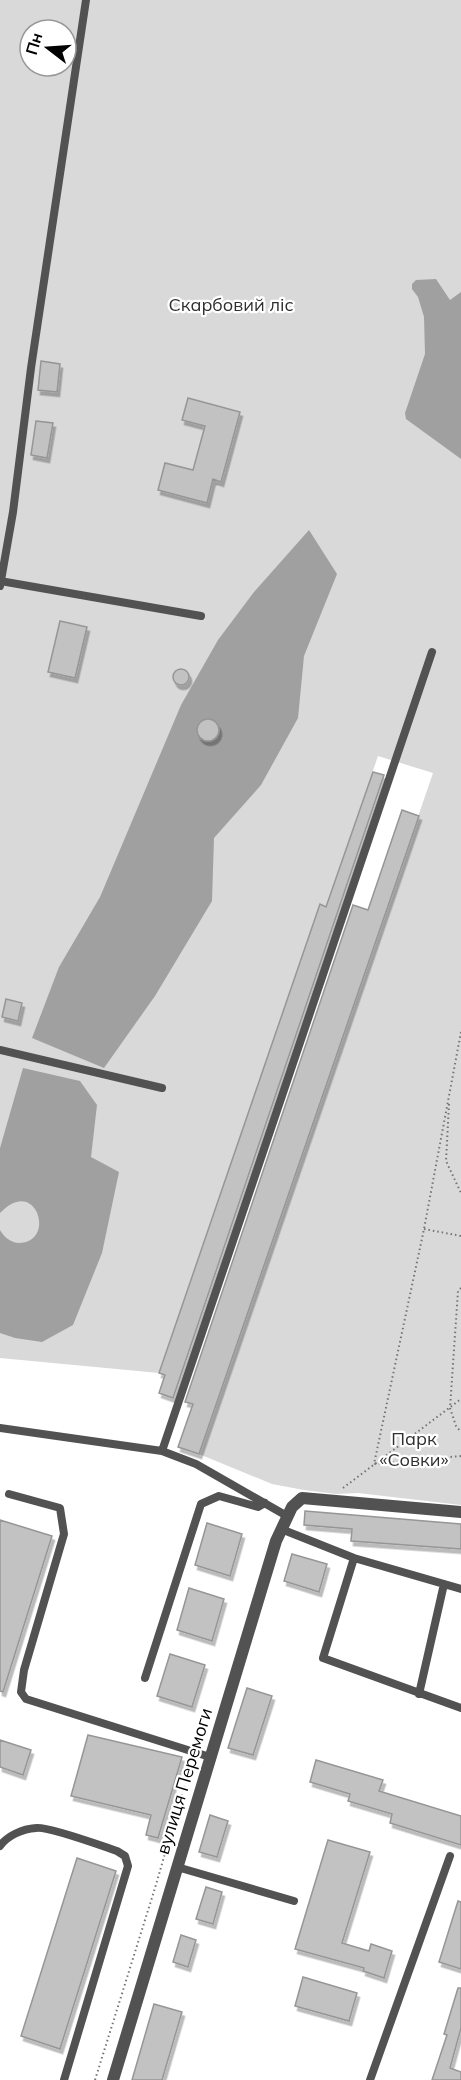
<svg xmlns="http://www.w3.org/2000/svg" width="461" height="2080" viewBox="0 0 461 2080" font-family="Mulish,sans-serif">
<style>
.green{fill:#d9d9d9;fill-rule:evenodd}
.water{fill:#a0a0a0;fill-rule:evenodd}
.building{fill:#c2c2c2;stroke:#969696;stroke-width:1.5;filter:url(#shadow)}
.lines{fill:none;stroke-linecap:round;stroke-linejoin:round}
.path{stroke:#747474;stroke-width:2;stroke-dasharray:1.5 3;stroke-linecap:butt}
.service{stroke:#525252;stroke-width:8}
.minor{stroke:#525252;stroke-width:12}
.labels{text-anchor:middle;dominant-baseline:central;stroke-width:4.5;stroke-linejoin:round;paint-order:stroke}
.park-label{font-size:18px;fill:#303030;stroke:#fff}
.street-label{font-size:18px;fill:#000;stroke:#fff}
</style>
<defs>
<filter id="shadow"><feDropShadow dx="2.5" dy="4.5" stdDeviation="0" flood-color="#0004"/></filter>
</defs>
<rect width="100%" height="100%" fill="#fff"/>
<path class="green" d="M0 0H461V1505L358 1493 336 1494 304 1490 272 1484 199 1454 433 773 378 756 326 907 320 905 159 1373 0 1358ZM30 30H66V66H30Z"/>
<path class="water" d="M436 279 450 300 461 292V459L406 419 405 413 425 354 424 317 418 297 412 289V284L416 280Z
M309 530 337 574 304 656 298 718 261 785 214 838 212 901 155 996 104 1068 32 1038 59 967 100 897 181 705 218 640 254 592ZM207 719 214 721 219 728 217 737 209 741 201 738 198 731 200 723Z
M23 1068 80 1081 97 1105 91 1157 119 1172 102 1253 73 1325 42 1342 15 1338 0 1333V1230C4 1237 10 1242 18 1243 57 1244 37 1174 0 1213V1148Z"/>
<path class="building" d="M41 361 60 364 57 392 38 390Z
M188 398 240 412 221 482 213 479 207 503 158 490 165 463 193 470 205 426 182 420Z
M36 421 53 423 47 458 31 455Z
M60 621 87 627 75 678 48 672Z
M173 677a8 8 0 1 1 16 0a8 8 0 1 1-16 0Z
M197 730a11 11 0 1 1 22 0a11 11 0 1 1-22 0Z
M373 772 384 775 173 1398 159 1393 165 1375 159 1373 320 904 326 907Z
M402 810 419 816 199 1454 178 1447 193 1404 185 1402 353 905 368 910Z
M6 999 22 1003 18 1021 2 1017Z
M305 1511 461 1524V1549L351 1541 352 1529 304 1525Z
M0 1520 52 1536 3 1692 0 1691Z
M207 1523 242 1534 230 1576 195 1565Z
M292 1554 327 1564 319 1592 284 1581Z
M189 1588 224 1599 212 1641 177 1630Z
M170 1654 205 1665 192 1707 157 1696Z
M247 1688 272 1696 253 1755 228 1748Z
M88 1735 182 1757 158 1838 146 1835 151 1815 71 1796Z
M0 1740 31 1750 23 1775 0 1767Z
M316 1760 383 1780 379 1791 461 1816V1845L390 1823 392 1814 348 1801 350 1794 310 1782Z
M210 1815 228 1821 217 1857 199 1852Z
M328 1840 370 1852 342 1943 369 1951 371 1944 392 1951 384 1978 363 1971 364 1968 295 1949Z
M77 1858 116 1871 60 2049 21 2036Z
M206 1887 222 1892 213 1924 196 1919Z
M458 1901 461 1902V1969L439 1962Z
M181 1935 196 1940 188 1967 173 1962Z
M303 1977 357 1993 349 2021 295 2006Z
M458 1988H461V2028L450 2068 461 2072V2080H432L447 2035 444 2034Z
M154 2004 182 2012 162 2080H132Z"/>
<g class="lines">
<path class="path" d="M461 1032 424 1229 374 1464 461 1456
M449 1104 446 1161 461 1193
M424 1229 461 1236
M461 1288 458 1291 450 1408 456 1426 461 1432
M343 1488 461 1399
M95 2080 155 1888 191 1764"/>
<path class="service" d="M0 581 201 616
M0 586 13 512 31 368 86 0
M0 1050 162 1088
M0 1428 162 1451 196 1464 287 1516
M162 1451 432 652
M9 1494 60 1508 64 1534 24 1670 21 1692 26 1699 210 1757
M281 1529 354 1558 461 1589
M354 1558 323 1658 461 1708
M145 1678 201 1504 219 1496 258 1507 265 1503
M419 1694 444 1584
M0 1846C8 1835 23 1829 36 1828 48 1826 102 1846 117 1851L125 1856 128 1866 64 2080
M177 1867 294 1901
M370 2080 450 1856"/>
<path class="minor" d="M113 2080 276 1541 292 1507 302 1498 461 1512"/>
</g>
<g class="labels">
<g class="park-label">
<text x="231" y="304">Скарбовий ліс</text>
<text x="414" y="1438">Парк<tspan x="414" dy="21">«Совки»</tspan></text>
</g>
<g class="street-label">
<text transform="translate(184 1781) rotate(-73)">вулиця Перемоги</text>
</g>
</g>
<g transform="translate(48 48) rotate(287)"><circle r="28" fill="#ffffff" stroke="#999999" stroke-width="1.5"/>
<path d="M0-4.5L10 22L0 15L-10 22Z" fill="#000000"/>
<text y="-9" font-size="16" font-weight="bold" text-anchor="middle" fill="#000000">Пн</text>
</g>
</svg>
